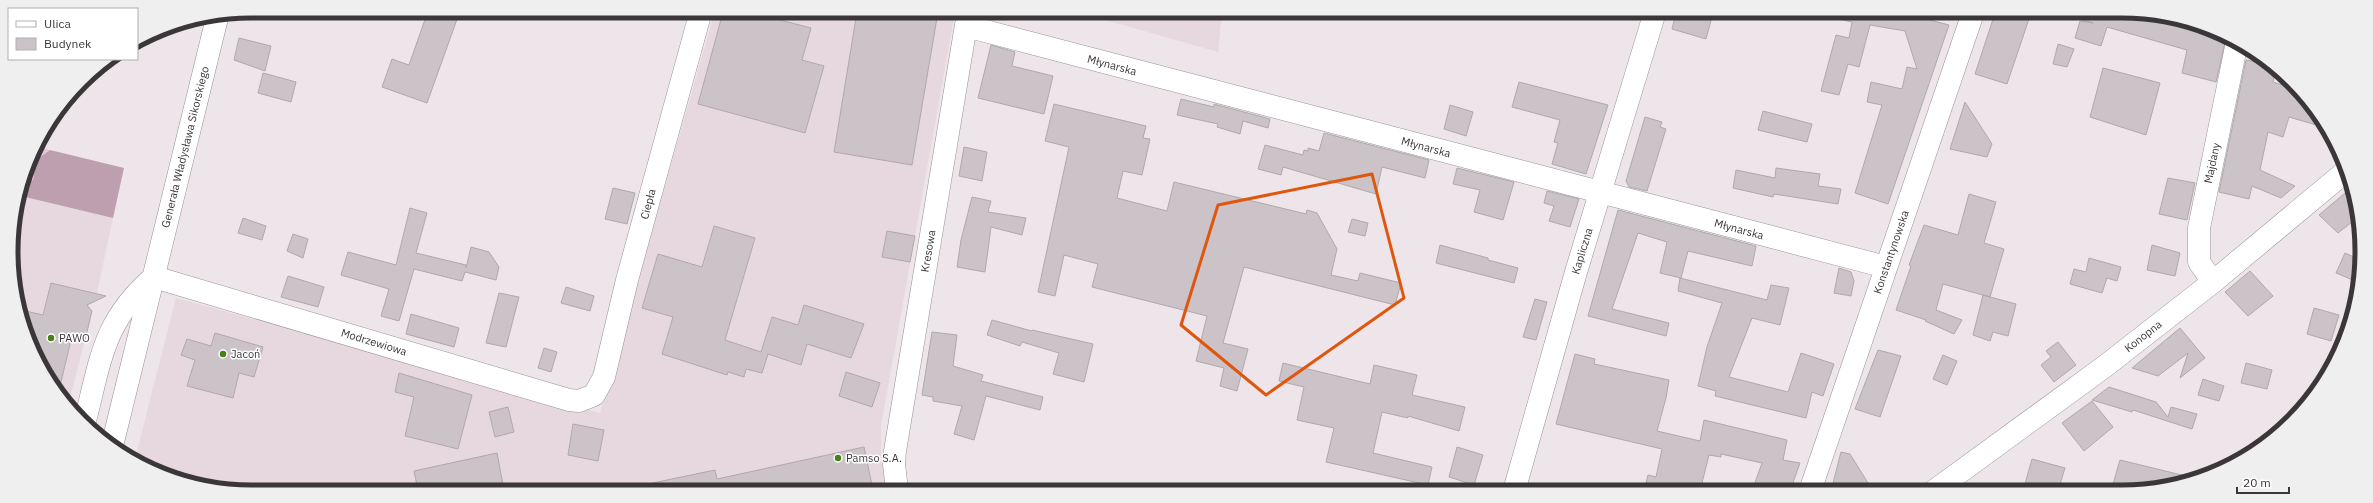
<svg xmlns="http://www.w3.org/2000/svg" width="2373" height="503" viewBox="0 0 2373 503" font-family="'IBM Plex Sans',sans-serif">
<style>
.built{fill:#e7d8e0}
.green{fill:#e6c7d8}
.forest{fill:#bd9faf}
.building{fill:#cbc3c8;stroke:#afa8ac}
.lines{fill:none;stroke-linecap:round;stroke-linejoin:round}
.minor-casing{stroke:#999296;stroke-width:23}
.major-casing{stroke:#999296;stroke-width:23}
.minor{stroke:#fff;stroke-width:22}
.major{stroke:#fff;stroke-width:22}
.marked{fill:none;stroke:#df570e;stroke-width:3;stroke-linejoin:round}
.poi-dot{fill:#488019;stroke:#fff;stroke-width:1.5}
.labels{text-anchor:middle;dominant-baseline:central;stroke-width:3;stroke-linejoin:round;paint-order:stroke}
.street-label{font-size:11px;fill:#3b3739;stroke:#fff}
.poi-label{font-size:11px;fill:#3b3739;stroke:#fff;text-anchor:start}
.rim{fill:none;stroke:#3b3739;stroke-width:5}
</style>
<rect width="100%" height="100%" fill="#ede5e9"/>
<path class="built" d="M715 11 955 12 881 426V456L888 490H220L145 467 135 459 176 298 600 413Z
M1077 12H1222L1218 52Z
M21 196 113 218 95 302 87 305 92 312 68 406 24 329 12 236Z
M2322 364 2331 366 2315 388 2318 378Z"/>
<path class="green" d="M38 147 50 150 36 160 33 180 23 185 29 159Z"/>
<path class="forest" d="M50 150 124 168 113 218 21 196 23 185 33 180 36 160Z"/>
<path class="building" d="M428 11H460L427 103 382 87 392 59 409 65Z
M723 12H749L811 28 802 60 824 66 805 133 698 104Z
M857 12H938L912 165 834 152Z
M1676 13H1713L1706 39 1672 29Z
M1844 13H1886L1902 16 1903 13 1949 25 1888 204 1855 193 1882 105 1867 102 1871 82 1902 89 1907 67 1917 69 1905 31 1870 25 1859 67 1848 64 1839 95 1821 91 1836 35 1849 38 1852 22 1843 20Z
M1995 13H2031L2007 84 1975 74Z
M2073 13H2153L2226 38 2216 82 2182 73 2187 50 2107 27 2101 46 2075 38 2080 21 2093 23 2072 17Z
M239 38 271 46 265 71 234 60Z
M2058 44 2074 49 2067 67 2053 64Z
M991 45 1015 52 1012 66 1053 76 1044 114 978 98Z
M2246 60 2266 64 2275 73 2273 82 2294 89 2312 105 2323 127 2289 117 2283 137 2268 132 2260 170 2295 186 2281 198 2252 186 2249 199 2219 192Z
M2103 68 2160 83 2146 135 2090 117Z
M263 73 296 82 291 102 258 93Z
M1519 82 1608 105 1586 174 1552 164 1558 143 1554 142 1560 120 1512 107Z
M1181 99 1214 107V104L1270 119 1268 128 1243 121 1240 134 1217 127 1218 124 1177 115Z
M1965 102 1992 144 1987 157 1950 149Z
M1054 104 1146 126 1143 138 1150 139 1142 175 1123 171 1117 198 1167 211 1174 182 1306 214 1307 210 1317 213 1337 249 1331 275 1358 281 1360 273 1401 283 1395 305 1244 267 1223 343 1248 349 1237 391 1220 386 1224 368 1196 361 1207 316 1092 287 1098 264 1064 255 1055 296 1038 292 1069 147 1045 141Z
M1450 105 1473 112 1466 136 1444 129Z
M1763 111 1812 124 1807 142 1758 130Z
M1645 117 1662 122 1660 127 1666 129 1647 191 1629 187 1626 181Z
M1324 133 1429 160 1425 178 1382 167 1376 194 1283 167 1281 175 1258 169 1265 145 1303 155 1304 150 1308 151V148L1319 151Z
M964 147 987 152 982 181 959 176Z
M1457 168 1514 182 1503 220 1474 212 1480 190 1453 184Z
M1776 168 1820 174 1818 186 1841 189 1838 204 1774 194 1773 197 1733 188 1736 170 1775 178Z
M2168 178 2195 183 2187 220 2159 214Z
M613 188 635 193 627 224 605 219Z
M1547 191 1579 199 1570 227 1549 221 1554 206 1544 203Z
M2345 193 2355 202 2356 219 2338 233 2319 215Z
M1969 194 1996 202 1984 243 2004 249 1990 297 1943 284 1936 310 1962 320 1954 334 1925 321 1926 320 1896 310 1911 266 1909 265 1924 225 1958 235Z
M972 197 991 201 988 212 1026 218 1022 235 991 227 985 272 957 267 961 240Z
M410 208 427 213 416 253 466 265V268L471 247 489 252 499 267 496 280 465 272 462 281 414 269 399 321 381 316 389 289 341 275 348 252 396 265Z
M1618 210 1756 246 1752 266 1688 251 1681 278 1660 273 1667 242 1638 233 1612 309 1669 323 1666 336 1588 316Z
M243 218 266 226 262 240 238 233Z
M1352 219 1368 223 1365 236 1348 232Z
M714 226 755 238 725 340 761 352 772 317 798 325 804 305 864 324 851 358 807 344 801 365 768 354 762 373 746 369 744 377 728 372 727 375 662 354 673 317 642 308 658 254 702 267Z
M887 231 915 236 910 262 882 257Z
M293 234 308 239 303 258 287 251Z
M1440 245 1488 258V260L1518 268 1514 283 1436 263Z
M2152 245 2180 253 2175 276 2147 270Z
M2345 253 2358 259 2360 283 2336 273Z
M2089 258 2121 267 2117 281 2107 278 2102 293 2070 284 2074 269 2086 272Z
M1839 268 1851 272 1854 281 1851 296 1834 293Z
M2250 271 2273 296 2248 316 2225 292Z
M288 276 324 287 318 307 281 297Z
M1680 278 1767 300 1771 285 1789 288 1780 325 1752 318 1729 377 1788 392 1801 353 1834 364 1823 396 1812 392 1806 418 1715 396 1716 391 1698 386 1707 347 1722 303 1678 291Z
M51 283 106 296 87 305 92 311 85 340 72 336 59 390 24 329 21 310 43 315Z
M566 287 594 296 590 311 561 303Z
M499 293 519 297 506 347 486 343Z
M1983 295 2016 304 2008 336 1993 332 1990 341 1973 335Z
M1535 299 1547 302 1536 340 1523 337Z
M2314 308 2339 315 2331 341 2307 334Z
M411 314 459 328 454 347 406 334Z
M992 320 1032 331V330L1093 344 1084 382 1053 374 1059 353 1022 342 1020 346 987 335Z
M2180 328 2205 358 2180 378 2188 353 2158 376 2132 368Z
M932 332 957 335 953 366 983 375 981 381 1043 397 1040 410 986 396 974 440 954 434 962 406 933 401V397L922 395Z
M215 333 263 347 254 377 239 373 233 398 187 386 195 360 181 355 187 339 211 346Z
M2058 342 2076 365 2054 382 2041 365 2051 357 2046 351Z
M544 348 557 352 551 372 538 368Z
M1878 350 1901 356 1880 417 1855 409Z
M1575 354 1595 359 1594 364 1669 380 1666 398 1657 431 1700 441 1704 420 1787 440 1783 460 1800 463 1790 491H1752L1762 463 1721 454V457L1709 455 1700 491H1644L1648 475 1656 477 1662 449 1556 424Z
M1943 355 1957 361 1947 385 1933 379Z
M1283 363 1370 384 1374 365 1417 375 1412 395 1465 407 1459 431 1408 416V418L1382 412 1373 453 1432 467 1428 485 1326 462 1334 428 1297 420 1304 387 1279 381Z
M2246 363 2272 370 2267 389 2241 383Z
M846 372 880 383 872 407 839 396Z
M399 373 472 395 458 449 405 436 414 397 395 392Z
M2203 379 2224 386 2219 401 2198 395Z
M2109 387 2156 402 2168 417 2171 407 2197 414 2192 429 2133 410 2132 412 2092 400Z
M2092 401 2113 427 2084 451 2062 423Z
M508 407 514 432 495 437 489 412Z
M573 424 604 430 598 461 568 455Z
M864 447 873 490H649L648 484 715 470 717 479Z
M1457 447 1483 455 1474 485 1449 477Z
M1841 452 1850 454 1873 491H1831Z
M497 453 503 485 477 490H418L414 471Z
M2032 459 2065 468 2058 491H2023Z
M2120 460 2194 478 2137 491H2111Z"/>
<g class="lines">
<defs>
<path id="minor" d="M966 26 1886 267
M154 277 569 400 579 401 594 395 604 377 627 280 701 11
M2213 282 2199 262V228L2237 42
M897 490 894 464 895 451 968 13
M1514 491 1576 272 1655 12
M1810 491 1973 13
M1934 491 2104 367 2213 282 2345 172"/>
<path id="major" d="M85 421C101 359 103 321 154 277
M113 442 217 18"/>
</defs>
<use href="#minor" class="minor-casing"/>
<use href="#major" class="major-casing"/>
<use href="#minor" class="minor"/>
<use href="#major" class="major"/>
</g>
<path class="marked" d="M1372 174 1404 298 1266 395 1181 325 1218 205Z"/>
<g class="poi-dot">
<circle cx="51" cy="338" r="4"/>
<circle cx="223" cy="354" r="4"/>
<circle cx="838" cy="458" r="4"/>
</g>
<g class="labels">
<g class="street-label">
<text transform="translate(1112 65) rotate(15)">Młynarska</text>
<text transform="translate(185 147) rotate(-76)">Generała Władysława Sikorskiego</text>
<text transform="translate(1426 147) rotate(15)">Młynarska</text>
<text transform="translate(2212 163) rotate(-78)">Majdany</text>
<text transform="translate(648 204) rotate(-75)">Ciepła</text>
<text transform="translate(1739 229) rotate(15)">Młynarska</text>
<text transform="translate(928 251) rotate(-80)">Kresowa</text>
<text transform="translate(1582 251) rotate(-73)">Kapliczna</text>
<text transform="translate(1891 252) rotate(-71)">Konstantynowska</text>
<text transform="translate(2143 336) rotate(-38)">Konopna</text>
<text transform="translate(374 342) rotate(17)">Modrzewiowa</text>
</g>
<g class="poi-label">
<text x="59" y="338">PAWO</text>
<text x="231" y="354">Jacoń</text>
<text x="846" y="458">Pamso S.A.</text>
</g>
</g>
<path d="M0 0H2373V503H0ZM251 18H2122A233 233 0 0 1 2355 251V252A233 233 0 0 1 2122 485H251A233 233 0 0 1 18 252V251A233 233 0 0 1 251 18Z" fill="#efefef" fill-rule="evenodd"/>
<path class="rim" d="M251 18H2122A233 233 0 0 1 2355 251V252A233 233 0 0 1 2122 485H251A233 233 0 0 1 18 252V251A233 233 0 0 1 251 18Z"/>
<rect x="8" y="8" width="130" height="52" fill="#ffffff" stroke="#b1afb0"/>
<rect x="16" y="21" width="20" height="6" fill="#ffffff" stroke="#b1afb0"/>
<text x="44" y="28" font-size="12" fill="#3b3739">Ulica</text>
<rect x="16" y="38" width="20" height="12" fill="#cbc3c8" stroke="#b1afb0"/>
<text x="44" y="48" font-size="12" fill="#3b3739">Budynek</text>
<path d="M2237 487v6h52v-6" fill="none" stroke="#3b3739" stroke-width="2"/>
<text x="2243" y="487" font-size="12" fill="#3b3739" stroke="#ffffff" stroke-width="3" paint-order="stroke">20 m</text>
</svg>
